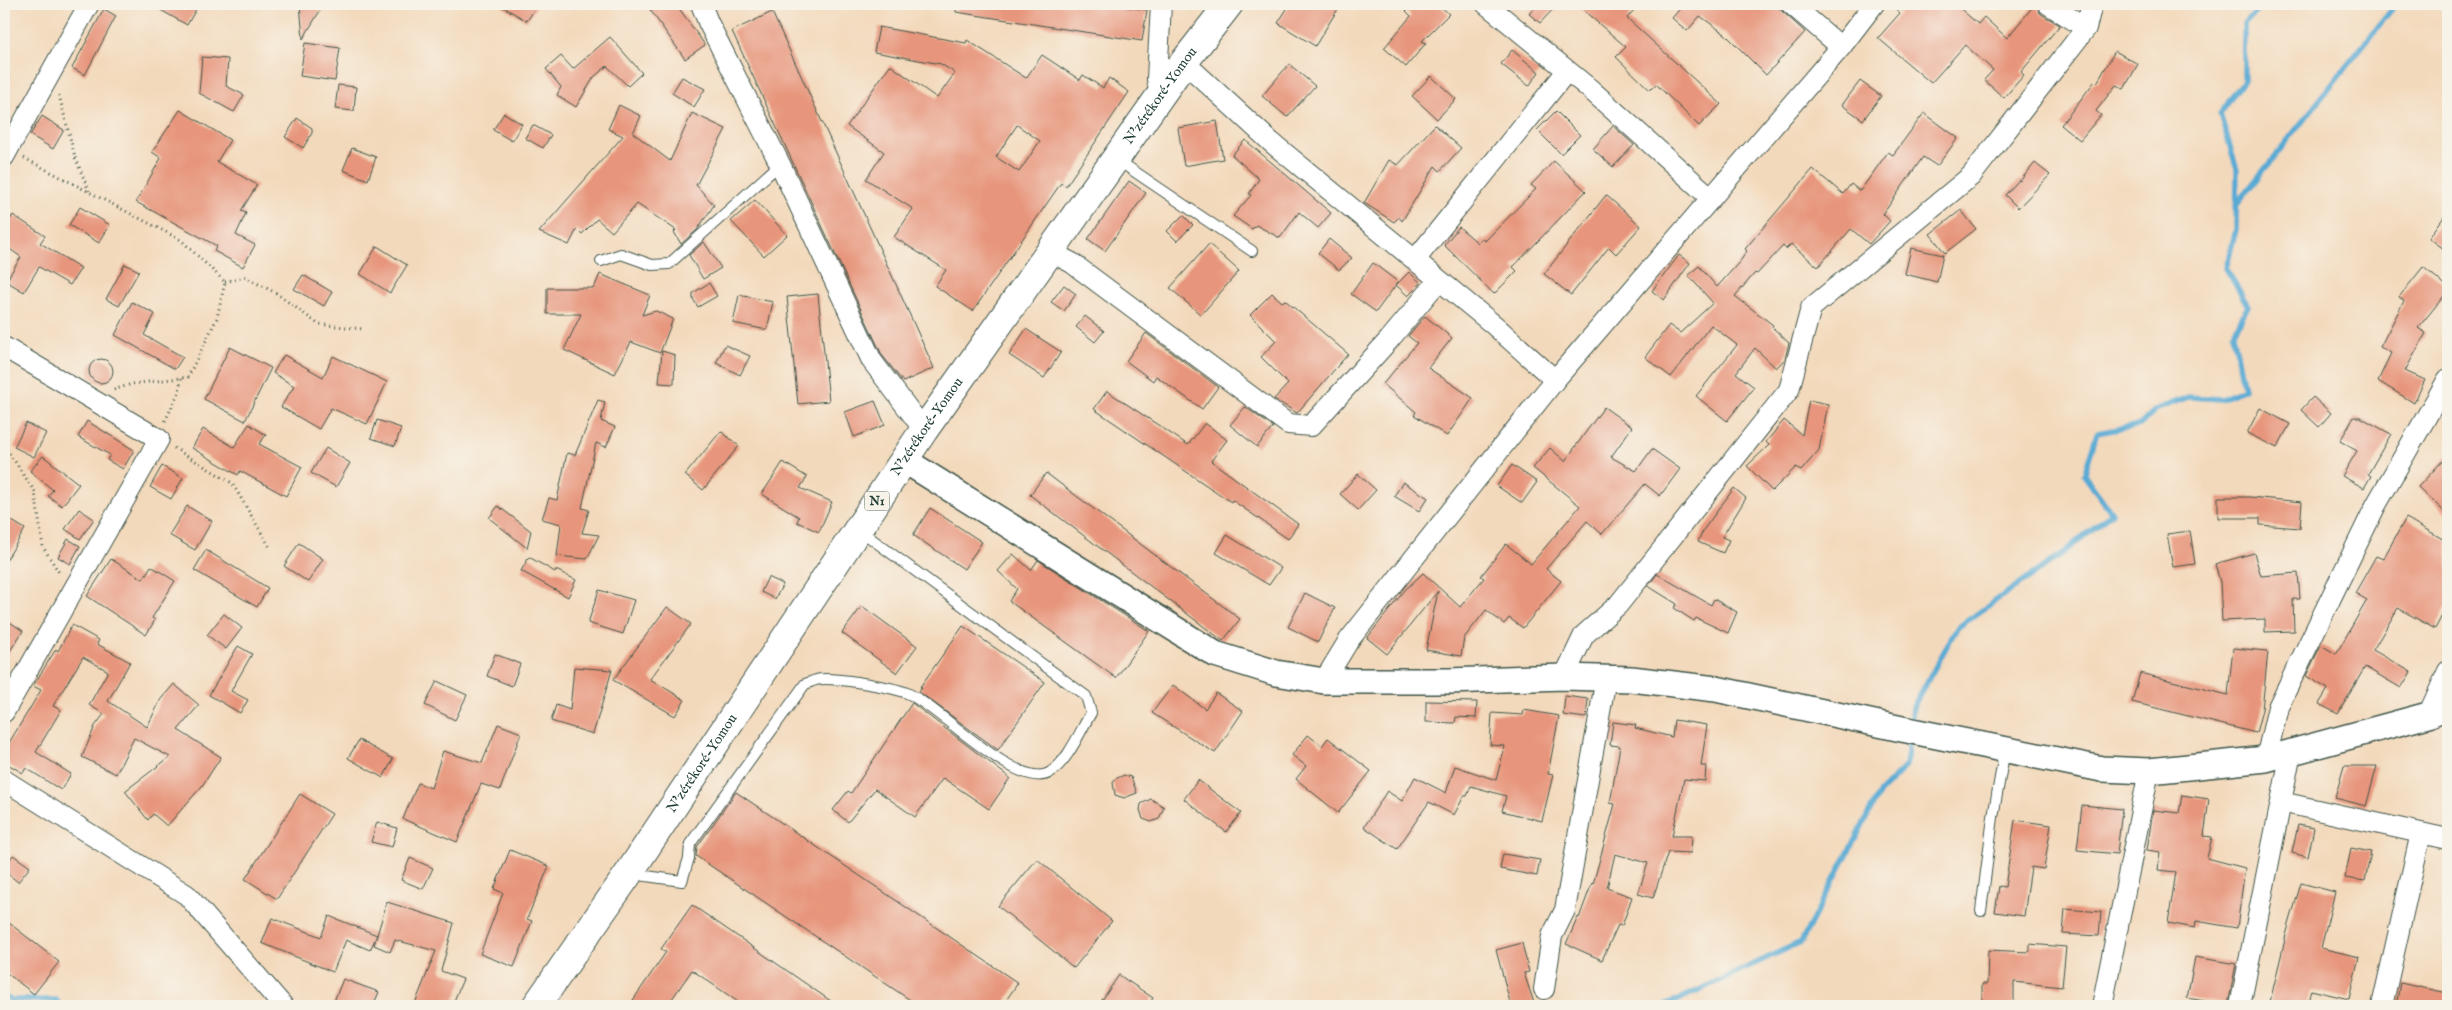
<svg xmlns="http://www.w3.org/2000/svg" width="2452" height="1010" viewBox="0 0 2452 1010" font-family="'IM FELL English',serif">
<style>
.lines{fill:none;stroke-linecap:round;stroke-linejoin:round}
.stream{stroke:#59aad4;stroke-width:5.5}
.building{fill:#e7957b;fill-rule:evenodd}
.service-casing{stroke:#3f5448;stroke-width:12}
.minor-casing{stroke:#3f5448;stroke-width:22}
.tertiary-casing{stroke:#3f5448;stroke-width:28}
.trunk-casing{stroke:#3f5448;stroke-width:30}
.path{stroke:#3f5448;stroke-width:3;stroke-dasharray:1 4;stroke-linecap:butt}
.service{stroke:#fff;stroke-width:10}
.minor{stroke:#fff;stroke-width:20}
.tertiary{stroke:#fff;stroke-width:25}
.trunk{stroke:#fff;stroke-width:28}
.labels{text-anchor:middle;dominant-baseline:central;stroke-width:4;stroke-linejoin:round;paint-order:stroke}
.shield{fill:#f7f3e8;stroke:#60746a;stroke-width:1}
.shield-label{font-size:12px;font-weight:bold;fill:#1f3d34}
.street-label{font-size:14px;fill:#1f3d34;stroke:#f7f3e8}
</style>
<rect width="100%" height="100%" fill="#f7f3e8"/>
<filter id="ink" filterUnits="userSpaceOnUse"><feTurbulence type="fractalNoise" baseFrequency=".02" numOctaves="2"/><feDisplacementMap in="SourceGraphic" scale="10" xChannelSelector="R" yChannelSelector="G"/><feConvolveMatrix kernelMatrix="1 2 1 2 8 2 1 2 1" color-interpolation-filters="sRGB"/></filter>
<filter id="wash" filterUnits="userSpaceOnUse"><feTurbulence type="fractalNoise" baseFrequency=".0096" numOctaves="4" result="noise"/><feDisplacementMap in="SourceGraphic" scale="20" xChannelSelector="R" yChannelSelector="G"/><feGaussianBlur stdDeviation="1.12" result="paint"/><feColorMatrix in="noise" values="0 0 0 0 0 0 0 0 0 0 0 0 0 0 0 0 0 1.4 0 .05"/><feComposite in="paint" operator="in"/></filter>
<g filter="url(#wash)">
<rect width="100%" height="100%" fill="#f3d9bb"/>
<g class="lines">
<!-- stream -->
<path class="stream" d="M2236 205 2396 4
M1911 725 1913 707 1957 628 2063 553 2112 513 2084 475 2097 433 2140 425 2155 410 2188 397 2222 399 2244 389 2233 334 2248 306 2226 268 2236 230 2237 169 2220 114 2244 80V23L2257 12 2260 4
M4 997 12 1000H57L61 1006
M1665 1006 1801 942 1880 792 1906 766 1910 737"/>
</g>
<g id="blocks">
<!-- building -->
<path class="building" d="M150 4H199L187 25Z
M300 4H324L303 39Z
M498 4H538L527 21Z
M646 4H676L705 45 685 59Z
M956 4H1109L1147 10 1142 41 956 12Z
M1290 4H1341L1315 46 1278 23Z
M1413 4H1438L1449 14 1422 41 1426 43 1406 67 1384 48 1411 16 1406 11Z
M1538 4H1558L1540 23 1529 14Z
M1576 4H1639L1627 18 1721 104 1699 126 1656 84 1650 90 1616 57 1626 47Z
M1684 4H1774L1805 32 1766 75 1725 34 1700 16 1687 31 1672 18Z
M1890 4H1955L1978 24 1984 17 2007 38 2035 4 2041 14 2060 25 2021 72 2024 75 2004 98 1984 80 1993 70 1965 45 1931 83 1878 38 1900 13Z
M104 9 116 16 85 75 72 68Z
M772 12 934 368 903 382 882 355 732 31Z
M879 27 966 43 967 40 1026 78 1042 55 1080 80 1083 75 1103 88 1109 78 1129 92 1066 186 1061 183 973 311 935 286 946 270 894 237 913 209 866 179 884 152 847 126 890 65 937 98 955 73 941 64 874 52ZM1017 125 1040 141 1019 172 996 157Z
M610 37 642 73 628 86 607 66 594 77 576 107 557 95 561 87 546 69 561 56 573 69Z
M305 43 340 48 335 81 300 76Z
M1512 50 1539 72 1529 86 1501 64Z
M2115 51 2138 64 2124 89 2116 85 2096 111 2101 115 2080 140 2061 125 2095 81 2097 83Z
M202 57 228 59 226 86 244 95 234 112 199 93Z
M1289 64 1315 86 1287 117 1262 96Z
M1431 76 1456 99 1437 119 1412 96Z
M682 77 705 89 694 107 672 93Z
M1860 81 1881 96 1863 120 1842 105Z
M338 85 356 87 354 111 335 109Z
M619 105 641 116 633 133 670 161 692 113 726 129 696 185 714 205 697 230 681 244 674 232 676 230 637 204 612 232 597 219 582 234 577 229 569 245 539 232 623 136 608 129Z
M180 110 230 140 217 162 257 185 241 211 246 213 236 235 255 245 243 267 214 251 217 246 136 202 161 158 152 152Z
M1556 111 1580 135 1561 154 1537 130Z
M504 113 522 124 512 141 493 130Z
M1924 113 1958 138 1937 166 1923 157 1883 214 1890 221 1869 244 1851 229 1818 267 1791 244 1786 249 1783 246 1757 274 1755 273 1735 296 1773 325 1772 327 1789 343 1785 359 1776 368 1755 348 1736 373 1754 387 1727 421 1696 396 1737 345 1711 325 1671 377 1645 357 1669 325 1680 333 1713 303 1688 275 1699 266 1717 287 1741 260 1747 251 1745 249 1813 169 1843 194 1851 184 1860 191 1888 152 1893 155Z
M42 116 64 130 53 149 30 135Z
M297 118 312 128V133L303 148 285 137Z
M1217 121 1223 159 1184 166 1178 128Z
M533 125 551 135 543 148 525 138Z
M1435 125 1461 148 1440 171 1435 166 1402 221 1399 217 1394 222 1364 203 1389 160 1398 165Z
M1613 126 1634 145 1613 167 1593 149Z
M1245 140 1331 213 1318 228 1299 212 1280 238 1256 225 1252 229 1233 216 1251 195 1249 194 1259 179 1232 155Z
M352 148 376 157 368 180 343 170Z
M1554 161 1586 191 1513 267 1517 271 1494 294 1444 245 1459 227 1478 243 1482 238 1485 241 1536 189 1531 185Z
M2035 163 2050 175 2018 208 2005 195 2019 180 2020 181Z
M1129 181 1146 193 1105 251 1088 239Z
M1606 195 1641 226 1616 254 1609 247 1571 295 1544 274Z
M755 200 787 235 764 256 731 221Z
M80 207 110 225 99 243 69 225Z
M1961 210 1976 229 1945 253 1930 234Z
M2448 211V252L2429 238Z
M13 215 45 236 40 243 81 268 70 285 39 267 24 292 6 281 21 257 4 245V229Z
M1183 215 1193 225 1177 241 1167 231Z
M1329 239 1352 258 1339 270 1318 253Z
M704 242 721 268 703 279 689 255Z
M1209 244 1239 271 1201 315 1170 288Z
M377 246 407 265 390 293 360 274Z
M1911 248 1943 255 1937 282 1905 274Z
M1679 255 1690 263 1664 300 1652 291Z
M1373 263 1398 282 1376 312 1351 294Z
M125 264 139 271 119 306 106 299Z
M2423 267 2448 287V291L2418 328 2426 333 2405 371 2425 380 2414 403 2378 381 2391 353 2380 347 2404 301 2399 297Z
M1409 272 1421 283 1408 296 1396 285Z
M600 274 650 295 642 315 656 311 673 319 660 353 631 342 615 374 564 350 581 314H547V288H594Z
M303 275 332 292 324 306 294 289Z
M709 283 717 296 698 307 693 299V293Z
M1064 285 1076 294 1064 311 1051 302Z
M1272 293 1282 302 1285 300 1348 354 1297 413 1274 399 1288 384 1261 357 1276 341 1250 315Z
M818 294 829 401 798 404 787 297Z
M739 295 773 302 767 330 733 323Z
M132 302 155 314 144 335 183 357 175 369 115 335Z
M1085 316 1104 331 1095 342 1076 327Z
M1425 316 1452 338 1428 368 1473 398 1447 436 1414 415 1416 412 1383 384 1417 343 1408 336Z
M1026 329 1061 352 1044 378 1009 355Z
M1146 333 1218 387 1202 409 1156 376 1153 381 1126 361Z
M725 345 750 356 740 375 716 363Z
M230 347 271 368 245 421 204 399Z
M662 351 675 355 674 384 659 383Z
M284 355 323 377 333 356 387 382 367 424 331 408 319 429 281 407 294 386 273 373Z
M89 371a12 12 0 1 1 24 0a12 12 0 1 1-24 0Z
M1107 391 1188 445 1205 423 1227 440 1211 461 1298 524 1288 539 1232 500 1231 502 1094 409Z
M2313 397 2331 413 2319 427 2301 410Z
M598 400 605 402 601 421 615 427 606 447 596 443 582 508 589 510 582 533 599 535 587 559 557 556 561 524 542 519 549 498 557 500 567 453 575 455Z
M1809 400 1828 404 1819 450 1801 471 1796 467 1772 491 1747 466 1769 445 1766 442 1784 420 1802 435Z
M875 401 885 425 854 437 845 412Z
M1245 407 1273 427 1257 447 1230 425Z
M1604 407 1632 427 1611 457 1636 471 1652 449 1680 469 1660 496 1645 484 1602 534 1587 521 1546 569 1561 581 1523 628 1509 618 1504 624 1486 610 1464 638 1461 656 1426 650 1438 591 1387 654 1367 638 1405 590 1423 573 1460 607 1484 578 1481 576 1506 544 1531 564 1580 506 1533 468 1550 448 1565 461Z
M2260 408 2290 424 2277 448 2247 433Z
M2354 417H2360L2391 434 2368 474 2371 476 2364 488 2342 476 2357 451 2340 441Z
M377 420 401 428 395 446 371 438Z
M87 421 134 450 123 469 107 460 110 455 78 437Z
M26 423 46 433 34 457 14 447Z
M249 424 266 435 259 444 302 467 286 496 240 471 238 475 192 448 203 429 234 447Z
M721 431 739 446 703 490 685 475Z
M326 448 350 463 336 487 311 473Z
M2448 455V515L2418 487Z
M43 456 79 484 62 506 48 496 53 490 30 471Z
M783 462 807 477 800 488 832 502 819 532 797 522 799 517 762 494Z
M1512 465 1537 482 1522 503 1497 486Z
M162 466 183 478 171 499 150 487Z
M1046 473 1240 619 1223 641 1030 495Z
M1358 474 1376 490 1358 510 1340 494Z
M1403 482 1428 498 1419 511 1394 496Z
M1734 488 1746 498 1722 537 1729 540 1723 553 1698 542 1704 529Z
M2218 497H2250L2302 502 2300 528 2260 525V518H2218Z
M187 506 212 521 195 550 169 535Z
M498 506 531 531 527 548 489 518Z
M930 508 982 542 964 569 913 535Z
M79 509 94 519 80 539 65 529Z
M4 516 25 529 4 564Z
M2406 518 2448 542V604L2435 629 2398 608 2373 650 2411 672 2401 688 2365 667 2338 714 2319 704 2328 689 2306 676 2321 645 2336 654 2367 600 2355 593 2376 556 2383 559Z
M2190 531 2195 564 2173 567 2167 534Z
M1227 535 1281 568 1269 585 1216 553Z
M68 539 80 546 70 564 58 557Z
M299 543 323 559 308 582 284 566Z
M206 550 268 588 257 607 194 570Z
M2254 553 2261 576 2298 573 2300 599H2293L2294 631 2265 632V619L2222 621 2220 582 2215 564Z
M1013 554 1031 570 1038 560 1149 631 1116 678 1009 601 1017 589 998 571Z
M529 557 555 572 556 570 576 580 568 597 521 571Z
M111 559 143 579 151 566 175 581 152 618 155 620 146 635 87 596Z
M1657 574 1711 605 1714 599 1737 612 1728 633 1696 618 1694 621 1674 608 1677 604 1648 586Z
M768 577 783 584 775 599 761 592Z
M599 590 634 600 623 634 588 623Z
M1305 593 1335 608 1318 642 1288 627Z
M862 606 917 646 897 673 842 633Z
M667 607 691 624 650 679 685 700 675 716 613 680Z
M224 614 242 628 226 649 207 635Z
M4 618 23 631 4 660Z
M72 625 99 640 97 644 130 662 108 701 147 727 161 699 174 684 199 705 178 730 221 757 202 786 167 826 153 814 148 820 125 791 170 757 134 738 116 774 82 757 95 726 104 714 89 705 108 671 83 657 53 706 61 710 36 752 71 774 61 790 26 768 23 773 4 762V751L41 690 33 686 56 649 58 651Z
M963 626 1045 682 998 750 919 692 922 688 920 687Z
M238 646 252 654 231 691 248 700 240 713 209 695Z
M2233 648 2268 651 2262 710 2256 733 2132 702 2140 673 2228 695Z
M495 654 520 664 512 686 487 676Z
M574 667 612 670 593 734 551 721 556 705 570 710Z
M437 681 467 695 455 720 425 705Z
M1173 685 1205 709 1216 693 1243 711 1215 753 1152 713Z
M1565 696 1588 699 1586 718 1563 715Z
M1426 701 1477 702 1476 718 1456 717 1455 723 1426 722Z
M912 703 1010 778 989 809 943 778 915 817 875 789 848 822 833 810 848 791 851 793Z
M1524 710 1559 716 1548 774 1553 775 1542 821 1502 811 1506 796 1471 786 1467 796H1464L1454 815 1429 802 1397 849 1364 827 1387 791 1402 801 1415 777 1446 793 1455 766 1496 780 1505 746 1490 745 1492 713 1523 715Z
M1674 720 1707 725 1701 766H1706L1705 781 1684 779 1672 836H1692L1691 853 1668 852 1653 898 1638 894 1648 863 1615 854 1607 888 1632 897 1622 926 1618 925 1602 960 1566 944 1578 917 1579 918 1592 883 1593 884 1615 804 1610 803 1620 746 1610 745 1613 722 1636 725 1635 728 1672 737Z
M498 724 521 733 500 790 481 784 457 842 403 819 418 783 431 788 443 751 482 763Z
M1308 735 1322 746 1328 738 1371 771 1338 813 1296 779 1306 766 1292 755Z
M359 740 393 759 383 778 348 758Z
M2344 766H2377L2366 806 2335 798Z
M1124 775 1131 777 1137 793 1124 798 1115 795 1113 783 1115 779Z
M1198 780 1241 813 1226 832 1184 799Z
M736 792 1018 983 1002 1006H919L696 856 697 847Z
M300 794 332 814 277 899 245 879Z
M2182 795 2209 799 2204 836 2212 837 2207 858 2245 868 2237 928 2196 921 2195 928 2168 923 2176 872 2158 870 2160 852 2147 850 2153 810 2179 813Z
M1151 799 1164 807 1159 819 1151 822 1143 819 1140 810 1141 804Z
M2082 805 2122 809 2117 854 2077 850Z
M2015 820 2051 825 2044 869 2031 867 2024 916 1995 912 1999 886 2005 887Z
M377 822 397 828 392 847 371 842Z
M2298 825 2314 828 2308 857 2292 853Z
M2351 848 2371 852 2365 881 2345 878Z
M510 850 549 866 527 919 532 921 514 967 480 954 503 893 494 889Z
M1503 854 1540 860 1537 876 1500 869Z
M13 855 30 867 18 882 4 871V867Z
M410 858 433 868 423 889 401 880Z
M1037 859 1112 921 1074 968 998 906Z
M2301 883 2335 892 2321 948 2359 957 2349 999 2311 990 2307 1006H2269L2286 935Z
M387 902 454 923 441 971 463 979 452 1006H414L436 951 395 940 390 952 374 945Z
M692 905 838 1006H744L692 970 667 1006H629L666 952 661 949Z
M2065 909 2101 912 2099 936 2063 934Z
M329 916 377 935 370 950 346 940 333 972 262 943 272 918 321 937Z
M4 919 59 962 34 994 4 971Z
M1522 943 1529 972 1524 973 1535 1006H1511L1496 950Z
M2029 944 2066 947 2062 987 2014 982V1006H1982V984H1987L1988 950 2029 952Z
M2195 957 2236 964 2228 1005 2187 998Z
M1119 975 1153 998 1148 1006H1098Z
M343 979 379 992 373 1006H332Z
M2400 983 2448 993V1006H2396Z"/>
</g>
</g>
<g filter="url(#ink)">
<use href="#blocks" fill-opacity="0" stroke="#3f5448" stroke-width="1"/>
<g class="lines">
<!-- service casing -->
<g class="service-casing">
<path id="service" d="M1116 159 1252 251
M601 261 621 254 652 265 669 264 780 164
M632 874 682 881 689 858 690 844 805 684C809 683 812 681 816 680 830 676 892 687 907 693 937 705 1018 791 1049 773 1068 762 1080 731 1091 713L1086 696 858 529
M1981 911 1993 817 2005 749"/>
</g>
<!-- minor casing -->
<g class="minor-casing">
<path id="minor" d="M701 4 708 22 780 164 872 361 924 430
M1486 4 1590 89 1711 198
M1791 4 1841 47
M2048 4 2086 28
M1184 62 1271 142 1494 325 1555 380
M1160 96 1157 79 1161 4
M4 157 89 4
M1049 251 1072 263 1288 424 1311 426 1389 340 1439 280
M1415 260 1567 71
M4 347 159 439 4 712
M1564 677 1584 635 1618 605 1789 390 1811 308 1971 176 2086 28 2092 4
M1324 681 1349 640 1555 380 1841 47 1874 4
M2428 715 2448 671
M2266 759 2278 707 2376 505 2448 379
M4 780 187 895 283 1006
M2281 802 2448 839
M1544 989 1552 936 1565 910 1606 678
M2102 1006 2149 771
M2240 1006 2291 752
M2382 1006 2421 833"/>
</g>
<!-- tertiary casing -->
<g class="tertiary-casing">
<path id="tertiary" d="M904 460 1215 654 1276 673 1324 681H1449L1564 677 1631 679 1716 689 1902 729 2102 769 2149 771 2266 759 2428 715 2448 706"/>
</g>
<!-- trunk casing -->
<g class="trunk-casing">
<g id="trunk">
<path id="s1" d="M536 1006 629 873 924 430 1184 62 1229 4"/>
</g>
</g>
<!-- path -->
<path class="path" d="M59 95 75 157 89 191
M24 158 181 240 225 282 217 318 188 377 132 384 113 390
M225 282 245 277 276 293 318 324 363 329
M165 421 179 392 181 378
M4 445 35 492 43 547 60 574
M174 448 232 483 271 549"/>
<!-- service -->
<use href="#service" class="service"/>
<!-- minor -->
<use href="#minor" class="minor"/>
<!-- tertiary -->
<use href="#tertiary" class="tertiary"/>
<!-- trunk -->
<use href="#trunk" class="trunk"/>
</g>
</g>
<g class="labels">
<!-- shield labels -->
<rect class="shield" x="864.5" y="491.5" width="25" height="19" rx="4"/>
<g class="shield-label">
<text x="877" y="501">N1</text>
</g>
<!-- street labels -->
<g class="street-label">
<text stroke="none"><textPath href="#s1" startOffset="1104">N'zérékoré-Yomou</textPath></text>
<text stroke="none"><textPath href="#s1" startOffset="699">N'zérékoré-Yomou</textPath></text>
<text stroke="none"><textPath href="#s1" startOffset="294">N'zérékoré-Yomou</textPath></text>
</g>
</g>
<!-- margin -->
<rect width="2452" height="1010" fill="none" stroke="#f7f3e8" stroke-width="20"/>
</svg>
